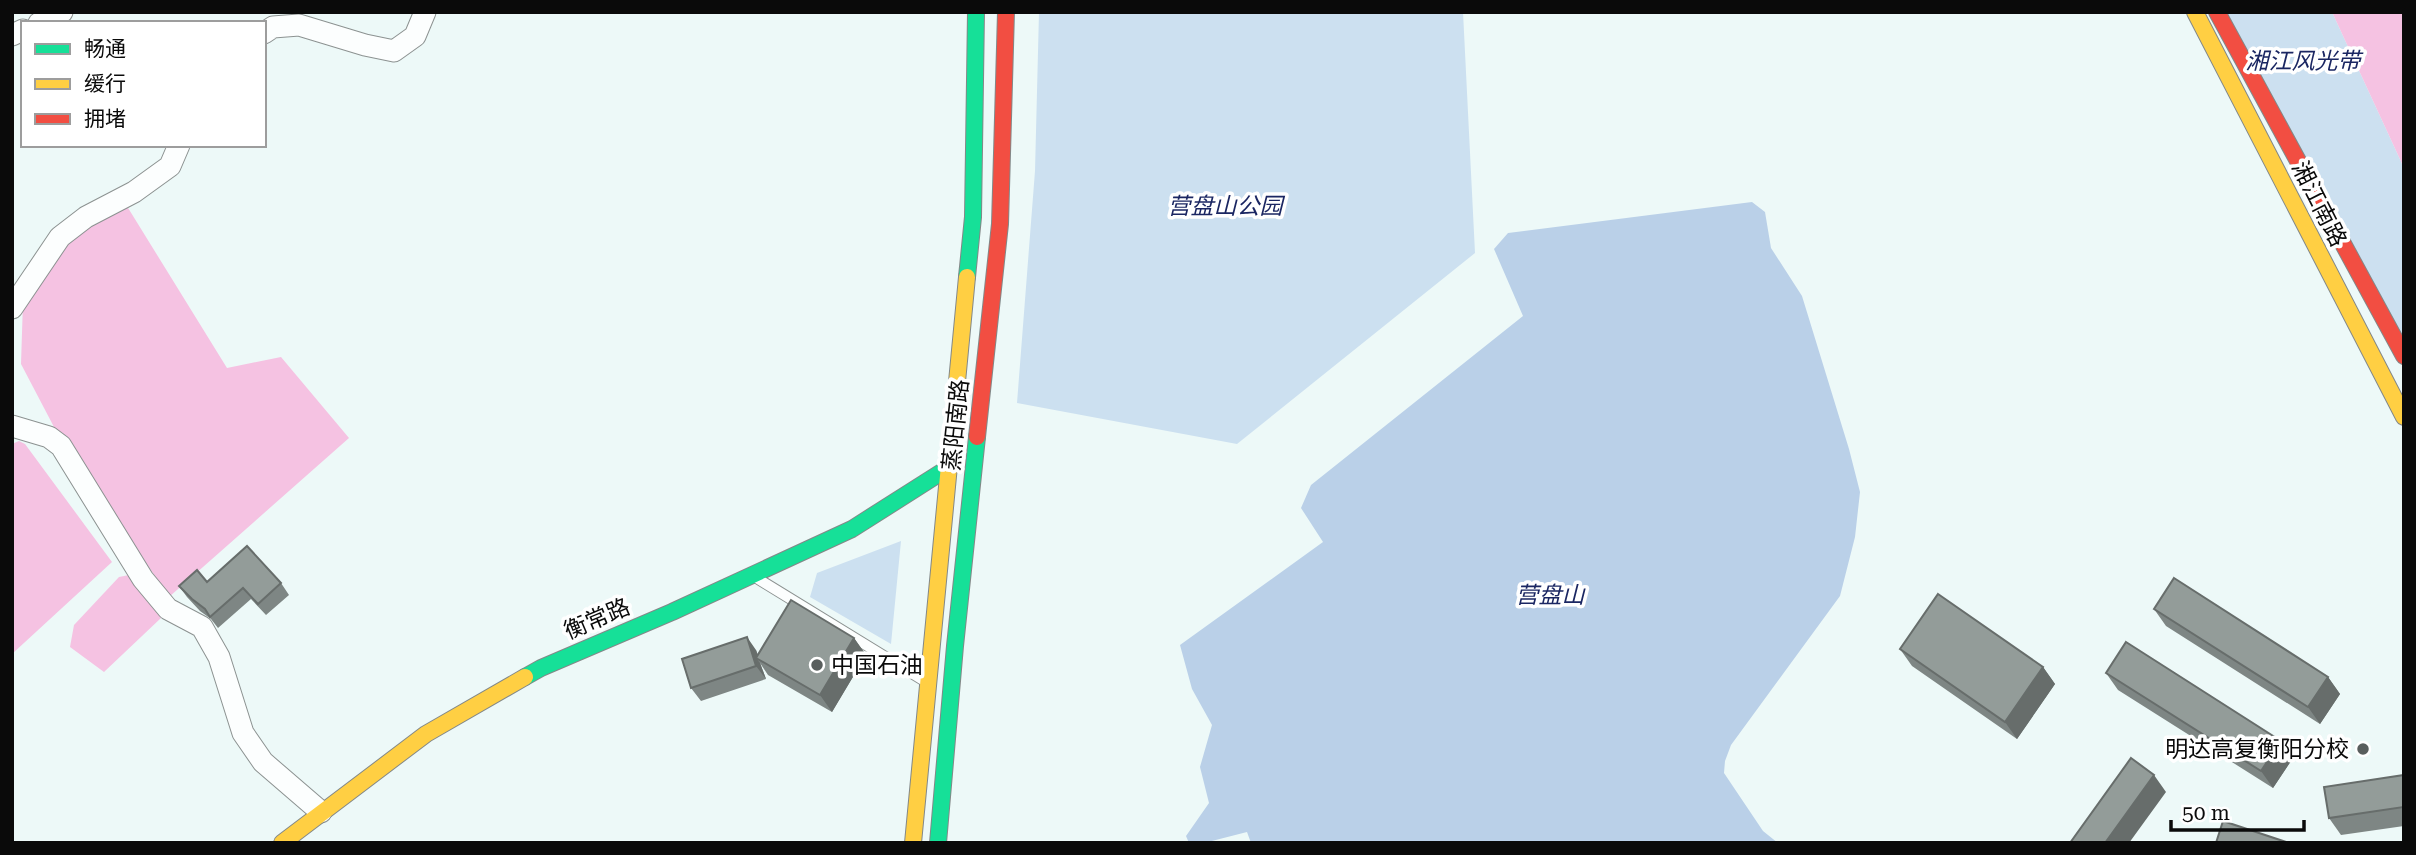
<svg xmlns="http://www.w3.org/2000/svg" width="2416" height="855" viewBox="0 0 2416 855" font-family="'Roboto Serif','Noto Sans SC',serif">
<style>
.green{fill:#cce0f0}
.forest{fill:#bad0e8}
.water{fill:#f5c2e2}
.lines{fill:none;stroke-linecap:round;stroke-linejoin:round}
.lane-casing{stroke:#8c9291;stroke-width:12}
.street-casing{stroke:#8c9291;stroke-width:23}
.fast-casing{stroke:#838888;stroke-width:18}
.slow-casing{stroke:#838888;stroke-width:18}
.jam-casing{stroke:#838888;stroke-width:18}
.lane{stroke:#fcfefe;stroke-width:10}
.street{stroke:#fcfefe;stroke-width:21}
.fast{stroke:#16e098;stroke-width:16}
.slow{stroke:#ffcf43;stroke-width:16}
.jam{stroke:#f24e42;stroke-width:16}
.wall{fill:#7e8684}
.shaded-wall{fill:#676d6b}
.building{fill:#939c99;stroke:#676d6b;stroke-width:2}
.poi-dot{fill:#595e5d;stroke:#fff;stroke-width:2.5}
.labels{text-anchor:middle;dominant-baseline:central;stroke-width:7;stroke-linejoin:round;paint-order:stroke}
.park-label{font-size:23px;font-style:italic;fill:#1a2662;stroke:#fff}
.street-label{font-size:23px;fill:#0a0a0a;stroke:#fff}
.poi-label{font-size:23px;fill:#0a0a0a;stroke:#fff;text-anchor:start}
</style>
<rect width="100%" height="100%" fill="#edf9f8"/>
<!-- green -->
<path class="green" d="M1039 12H1463L1475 253 1237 444 1017 403 1035 171Z
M2225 12H2332L2404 168V344Z
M901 541 891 644 810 597 817 573Z"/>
<!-- forest -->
<path class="forest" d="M1752 202 1765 212 1771 248 1802 296 1849 449 1860 492 1855 537 1840 596 1731 745 1725 761 1724 773 1763 831 1778 843H1251L1247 832 1204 843H1189L1186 836 1209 803 1200 767 1212 725 1192 689 1180 645 1323 542 1301 508 1311 485 1523 316 1494 249 1508 233Z"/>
<!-- water -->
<path class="water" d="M2332 12H2404V168Z
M125 203 227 368 281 357 349 438 169 597 54 427 21 364 23 302 66 236Z
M19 441 25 444 112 562 12 654V444Z
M129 575 161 618 104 672 70 647 74 625 119 577Z"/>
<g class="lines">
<!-- lane casing -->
<g class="lane-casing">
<path id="lane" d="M755 577 923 680"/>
</g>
<!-- street casing -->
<g class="street-casing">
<path id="street" d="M39 23 62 12
M264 33 273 27 299 25 365 45 394 51 415 36 425 12
M12 35 23 30
M12 308 60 237 86 217 134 192 170 166 179 145
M12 426 49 437 61 446 143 579 168 609 202 627 219 657 243 733 263 762 321 812"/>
</g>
<!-- fast casing -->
<g class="fast-casing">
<path id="fast" d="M967 277 973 217 976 12
M525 677 541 668 672 612 852 529 948 468
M938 843 955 646 977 437"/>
</g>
<!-- slow casing -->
<g class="slow-casing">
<path id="slow" d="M2195 12 2404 417
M282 843 426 734 525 677
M913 843 967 277"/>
</g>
<!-- jam casing -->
<g class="jam-casing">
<path id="jam" d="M2217 12 2404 356
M977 437 1000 224 1006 12"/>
</g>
<!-- lane -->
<use href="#lane" class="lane"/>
<!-- street -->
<use href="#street" class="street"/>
<!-- fast -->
<use href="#fast" class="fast"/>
<!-- slow -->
<use href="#slow" class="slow"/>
<!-- jam -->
<use href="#jam" class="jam"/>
</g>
<!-- wall -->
<path class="wall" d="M207 582 281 583 289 595 266 615 251 599 218 628 211 619 200 611 187 597 179 586Z
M2154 609 2328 677 2340 694 2320 724 2166 626Z
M854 638 866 655 832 712 768 675 760 663 766 679 701 701 691 688 756 650 758 655Z
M1900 649 2043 667 2055 684 2017 739 1912 666Z
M2106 673 2281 741 2293 758 2273 788 2118 690Z
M2404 775V826L2341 835 2329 818Z"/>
<!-- shaded-wall -->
<path class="shaded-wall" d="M747 637 756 650 759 659 756 658 760 663 766 679 756 666Z
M854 638 866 655 832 712 820 695Z
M2043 667 2055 684 2017 739 2005 722Z
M2328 677 2340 694 2320 724 2308 707Z
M2281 741 2293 758 2273 788 2261 771Z
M2154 775 2166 792 2129 843H2105Z"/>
<!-- building -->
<path class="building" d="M247 546 281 583 258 604 243 588 210 617 205 609 192 599 179 586 197 570 207 582Z
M2174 578 2328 677 2308 707 2154 609Z
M1938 594 2043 667 2005 722 1900 649Z
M791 600 854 638 820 695 756 658Z
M747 637 756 666 691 688 682 659Z
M2126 642 2281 741 2261 771 2106 673Z
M2131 758 2154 775 2105 843H2070Z
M2404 775V807L2329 818 2324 787Z
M2223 821 2289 843H2216Z"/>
<!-- markers -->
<g class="poi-dot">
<circle cx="817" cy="665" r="7"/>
<circle cx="2363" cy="749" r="7"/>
</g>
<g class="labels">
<!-- park labels -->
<g class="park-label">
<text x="2303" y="61">湘江风光带</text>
<text x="1225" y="206">营盘山公园</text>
<text x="1550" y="595">营盘山</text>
</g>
<!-- street labels -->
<g class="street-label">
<text transform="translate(2319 204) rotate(63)">湘江南路</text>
<text transform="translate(956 425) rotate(-84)">蒸阳南路</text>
<text transform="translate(597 619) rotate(-23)">衡常路</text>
</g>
<!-- poi labels -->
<g class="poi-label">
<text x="831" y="665">中国石油</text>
<text x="2349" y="749" text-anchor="end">明达高复衡阳分校</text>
</g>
</g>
<!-- border -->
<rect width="2416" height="855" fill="none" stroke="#0a0a0a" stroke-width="28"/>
<!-- legend -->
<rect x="21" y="21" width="245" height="126" fill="#ffffff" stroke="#9d9d9d" stroke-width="2"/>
<rect x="35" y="44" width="35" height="10" fill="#16e098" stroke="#9d9d9d" stroke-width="2"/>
<text x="84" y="56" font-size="21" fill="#0a0a0a">畅通</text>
<rect x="35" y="79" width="35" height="10" fill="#ffcf43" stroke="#9d9d9d" stroke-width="2"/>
<text x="84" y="91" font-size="21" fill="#0a0a0a">缓行</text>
<rect x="35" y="114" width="35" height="10" fill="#f24e42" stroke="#9d9d9d" stroke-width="2"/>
<text x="84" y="126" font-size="21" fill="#0a0a0a">拥堵</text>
<!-- scale -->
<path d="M2171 820v10h133v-10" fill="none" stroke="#0a0a0a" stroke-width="3.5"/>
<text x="2182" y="820" font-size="21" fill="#0a0a0a" stroke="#ffffff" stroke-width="5" paint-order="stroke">50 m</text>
</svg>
